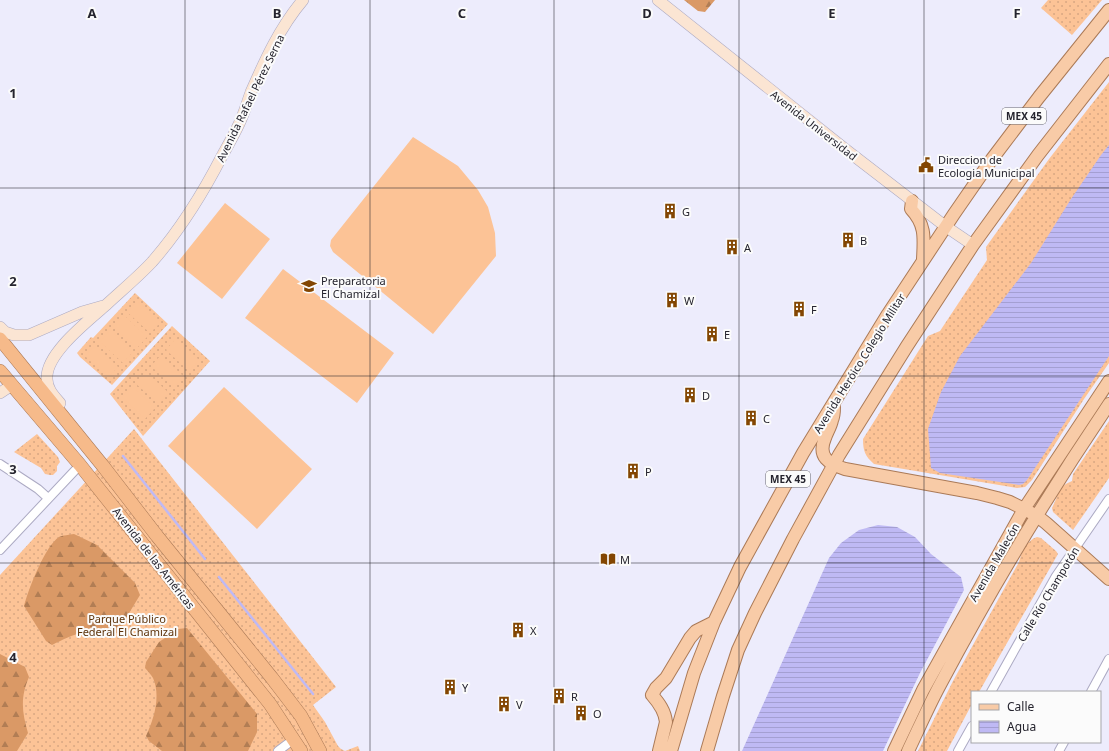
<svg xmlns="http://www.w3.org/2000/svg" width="1109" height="751" viewBox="0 0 1109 751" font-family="'Noto Sans',sans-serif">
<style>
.grass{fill:url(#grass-dots)}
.forest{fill:url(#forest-firs)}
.pitch{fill:#fcc396}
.water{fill:url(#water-rules)}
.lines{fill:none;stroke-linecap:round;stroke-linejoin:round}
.stream{stroke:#bfb9f4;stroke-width:2.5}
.minor-casing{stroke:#acaac3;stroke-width:10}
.secondary-casing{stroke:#acaac3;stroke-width:12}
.primary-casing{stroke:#ab7a57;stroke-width:14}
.trunk-casing{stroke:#ab7a57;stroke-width:14}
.minor{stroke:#fff;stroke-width:8}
.secondary{stroke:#fbe5d3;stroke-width:11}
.primary{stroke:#f8cba7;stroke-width:12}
.trunk{stroke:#f6ba8a;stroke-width:13}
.grid{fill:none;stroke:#25242e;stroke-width:1;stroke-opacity:0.55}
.labels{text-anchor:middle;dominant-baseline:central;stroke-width:4;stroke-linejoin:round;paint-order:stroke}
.shield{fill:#fbfbfb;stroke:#65646c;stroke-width:1}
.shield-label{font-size:10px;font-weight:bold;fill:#25242e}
.street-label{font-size:11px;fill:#25242e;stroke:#fbfbfb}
.poi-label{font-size:11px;fill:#25242e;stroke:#fbfbfb;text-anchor:start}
.park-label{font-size:11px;fill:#5d330a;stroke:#fbfbfb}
.grid-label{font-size:13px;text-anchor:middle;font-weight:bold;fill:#25242e;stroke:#fbfbfb;stroke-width:4;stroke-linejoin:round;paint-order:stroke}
</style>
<defs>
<pattern id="grass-dots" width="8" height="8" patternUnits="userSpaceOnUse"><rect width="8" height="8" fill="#fcc396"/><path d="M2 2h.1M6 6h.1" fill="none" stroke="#d8a782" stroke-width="1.8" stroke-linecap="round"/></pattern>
<pattern id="forest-firs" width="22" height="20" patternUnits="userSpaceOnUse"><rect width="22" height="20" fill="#da9966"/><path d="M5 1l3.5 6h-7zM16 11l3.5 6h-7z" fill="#b17d54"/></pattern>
<pattern id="water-rules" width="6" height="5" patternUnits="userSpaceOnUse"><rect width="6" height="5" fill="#bfb9f4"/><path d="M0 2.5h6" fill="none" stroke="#a49fd2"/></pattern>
</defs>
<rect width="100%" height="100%" fill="#edecfc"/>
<!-- grass -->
<path class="grass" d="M1048 0H1102L1072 35 1041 8Z
M1109 82V363L1084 399 1032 480 1025 487 1017 488 874 464C865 456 863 451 863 439L928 336 940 331 987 260 986 247 1049 159Z
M135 293 168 324 112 385 80 357 77 353 91 337 93 338Z
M172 326 210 361 143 436 110 394Z
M1109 421V478L1073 530 1053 512 1052 508C1059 495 1057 487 1072 481L1073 474Z
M134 429 336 687 313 705 325 722 338 746 341 749 345 751 358 746 360 751H0V575Z
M37 434 58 457 60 462 57 466V471L53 475H50L45 474 41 468 14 452Z
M1037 537 1041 538 1056 551 1058 554 979 692H972V704L947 751H918L953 681 1019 562C1021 553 1027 540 1037 537Z"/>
<!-- forest -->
<path class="forest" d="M684 0H715L705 12 698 11Z
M74 534 97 545 135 583 140 595 117 633C105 637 97 631 85 632 73 634 62 640 52 645L46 641 24 606C28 590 45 546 59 537 63 535 69 535 74 534Z
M187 628 257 714V732L248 751H162L149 741 146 736C154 719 161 696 153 678 151 675 148 671 145 668L146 662 159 642 178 629Z
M0 654 25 667 29 677C20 698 22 712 28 733L17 751H0Z"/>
<!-- pitch -->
<path class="pitch" d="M413 137 458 166 478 190 488 207 495 233 496 256 433 334 333 252 330 246 331 240Z
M225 203 270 239 222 299 177 263Z
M283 269 394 353 357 403 245 318Z
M137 301 161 322 150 333 127 312Z
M124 315 147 337 137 348 113 327Z
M110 330 133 352 123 363 100 342Z
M176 338 199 360 189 371 166 350Z
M95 345 118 367 108 378 85 356Z
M161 355 184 377 174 388 151 366Z
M146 372 169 393 159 404 135 383Z
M132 386 155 408 145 419 122 397Z
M224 387 312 469 257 529 168 446Z"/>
<!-- water -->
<path class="water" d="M1109 145V356L1027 480 1023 484 1019 485 940 473 931 468 928 429 941 392 960 356 1031 263 1071 199 1101 155Z
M878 525 897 527 915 537 931 554 961 577 964 590 920 673 883 751H742L829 558 841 543 859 530Z"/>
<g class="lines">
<!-- stream -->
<path class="stream" d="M123 456 205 559
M219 577 313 694"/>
<!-- minor casing -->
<g class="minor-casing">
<path id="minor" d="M0 464 38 489 48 498
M0 550 80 465
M991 692 1056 576 1109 499
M1091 692 1109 659
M278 751 294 739
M958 751 972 726
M1059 751 1064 742"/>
</g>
<!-- secondary casing -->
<g class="secondary-casing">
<path id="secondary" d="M658 0 845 149 945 226 973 245
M0 327 5 332 14 335H29L82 312 103 306
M0 393 12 385
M60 403C54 396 47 389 47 379 45 354 88 321 106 305 121 291 138 277 152 262 180 230 203 193 222 156 228 145 234 135 239 124 244 114 247 103 251 92 265 60 280 27 303 0"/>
</g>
<!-- primary casing -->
<g class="primary-casing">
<path id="primary" d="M912 201 911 209C926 225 924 238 923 259
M834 407C834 411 834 416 832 420 831 426 827 432 825 438 817 457 829 464 845 469L977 493 997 498 1010 502 1024 509 1037 516 1046 523 1109 579
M659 751 666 722C665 711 659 703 652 695L656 688 666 678 690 638 696 631 714 622
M671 751 694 673 714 622 740 567 803 453 888 314 954 214 992 159 1039 97 1109 10
M707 751 723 696 738 650 755 613 793 539 839 455 907 346 973 245 1038 155 1109 64
M894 751 923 690 1024 509 1109 381
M908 751C919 728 929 705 941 683 992 587 1048 494 1109 404"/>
</g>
<!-- trunk casing -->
<g class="trunk-casing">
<path id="trunk" d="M0 339 103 466 157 536 272 678 301 716 320 751
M0 371 80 465 270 704 301 751"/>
</g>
<!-- minor -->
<use href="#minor" class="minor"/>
<!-- secondary -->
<use href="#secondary" class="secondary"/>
<!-- primary -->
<use href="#primary" class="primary"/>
<!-- trunk -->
<use href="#trunk" class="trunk"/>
</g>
<!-- grid -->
<path class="grid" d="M185 0V751M370 0V751M554 0V751M739 0V751M924 0V751M0 188H1109M0 376H1109M0 563H1109"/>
<!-- icons -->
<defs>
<g id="civic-bare" transform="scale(1.2)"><path d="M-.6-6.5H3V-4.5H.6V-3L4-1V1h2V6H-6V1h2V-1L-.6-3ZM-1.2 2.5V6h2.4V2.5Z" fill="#834602" stroke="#fbfbfb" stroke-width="2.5" paint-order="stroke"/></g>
<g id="building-bare" transform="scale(1.2)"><path d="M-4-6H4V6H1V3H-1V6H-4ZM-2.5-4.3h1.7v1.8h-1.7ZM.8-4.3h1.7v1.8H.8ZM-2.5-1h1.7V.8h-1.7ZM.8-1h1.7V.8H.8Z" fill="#834602" stroke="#fbfbfb" stroke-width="2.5" paint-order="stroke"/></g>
<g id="school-bare" transform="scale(1.2)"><path d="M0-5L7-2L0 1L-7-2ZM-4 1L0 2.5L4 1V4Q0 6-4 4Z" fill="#834602" stroke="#fbfbfb" stroke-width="2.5" paint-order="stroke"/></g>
<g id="library-bare" transform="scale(1.2)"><path d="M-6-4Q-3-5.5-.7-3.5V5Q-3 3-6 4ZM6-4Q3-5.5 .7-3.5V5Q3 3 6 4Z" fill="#834602" stroke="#fbfbfb" stroke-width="2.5" paint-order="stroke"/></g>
</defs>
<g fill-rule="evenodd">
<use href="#civic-bare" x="926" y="165"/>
<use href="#building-bare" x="670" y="211"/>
<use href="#building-bare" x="848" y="240"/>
<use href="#building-bare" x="732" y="247"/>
<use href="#school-bare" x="309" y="286"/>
<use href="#building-bare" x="672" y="300"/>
<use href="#building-bare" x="799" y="309"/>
<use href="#building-bare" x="712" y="334"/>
<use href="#building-bare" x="690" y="395"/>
<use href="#building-bare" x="751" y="418"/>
<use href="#building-bare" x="633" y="471"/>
<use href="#library-bare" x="608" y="559"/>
<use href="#building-bare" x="518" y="630"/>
<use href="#building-bare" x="450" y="687"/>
<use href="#building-bare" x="559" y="696"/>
<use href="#building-bare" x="504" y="704"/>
<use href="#building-bare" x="581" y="713"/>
</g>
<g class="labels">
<!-- shield labels -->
<g class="shield">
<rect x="1002" y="108" width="44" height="16" rx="3"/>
<rect x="766" y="471" width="44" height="16" rx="3"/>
</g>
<g class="shield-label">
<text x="1024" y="116">MEX 45</text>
<text x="788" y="479">MEX 45</text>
</g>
<!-- street labels -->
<g class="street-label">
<text transform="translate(250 98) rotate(-64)">Avenida Rafael Pérez Serna</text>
<text transform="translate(814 125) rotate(38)">Avenida Universidad</text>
<text transform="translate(859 363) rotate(-58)">Avenida Heróico Colegio Militar</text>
<text transform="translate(154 558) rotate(52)">Avenida de las Américas</text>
<text transform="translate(994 562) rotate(-60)">Avenida Malecón</text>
<text transform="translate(1048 594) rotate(-59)">Calle Río Champotón</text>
</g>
<!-- poi labels -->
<g class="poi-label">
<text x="938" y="159">Direccion de<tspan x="938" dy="13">Ecologia Municipal</tspan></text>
<text x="682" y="211">G</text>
<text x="860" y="240">B</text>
<text x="744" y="247">A</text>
<text x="321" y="280">Preparatoria<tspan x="321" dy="13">El Chamizal</tspan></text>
<text x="684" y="300">W</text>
<text x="811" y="309">F</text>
<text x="724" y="334">E</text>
<text x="702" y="395">D</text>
<text x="763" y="418">C</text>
<text x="645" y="471">P</text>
<text x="620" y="559">M</text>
<text x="530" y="630">X</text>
<text x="462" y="687">Y</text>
<text x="571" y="696">R</text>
<text x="516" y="704">V</text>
<text x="593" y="713">O</text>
</g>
<!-- park labels -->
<g class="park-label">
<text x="127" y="618">Parque Público<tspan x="127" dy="13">Federal El Chamizal</tspan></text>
</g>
</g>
<g class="grid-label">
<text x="92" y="18">A</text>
<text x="277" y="18">B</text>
<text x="462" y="18">C</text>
<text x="647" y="18">D</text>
<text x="832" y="18">E</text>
<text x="1017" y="18">F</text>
<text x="13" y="98">1</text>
<text x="13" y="286">2</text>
<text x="13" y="474">3</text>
<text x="13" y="662">4</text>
</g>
<!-- legend -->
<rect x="971" y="691" width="130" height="52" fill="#fbfbfb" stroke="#a5a5a9"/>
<rect x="979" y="704" width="20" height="6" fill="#f8cba7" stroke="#a5a5a9"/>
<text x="1007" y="711" font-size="12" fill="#25242e">Calle</text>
<rect x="979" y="721" width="20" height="12" fill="url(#water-rules)" stroke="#a5a5a9"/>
<text x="1007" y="731" font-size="12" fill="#25242e">Agua</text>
</svg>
